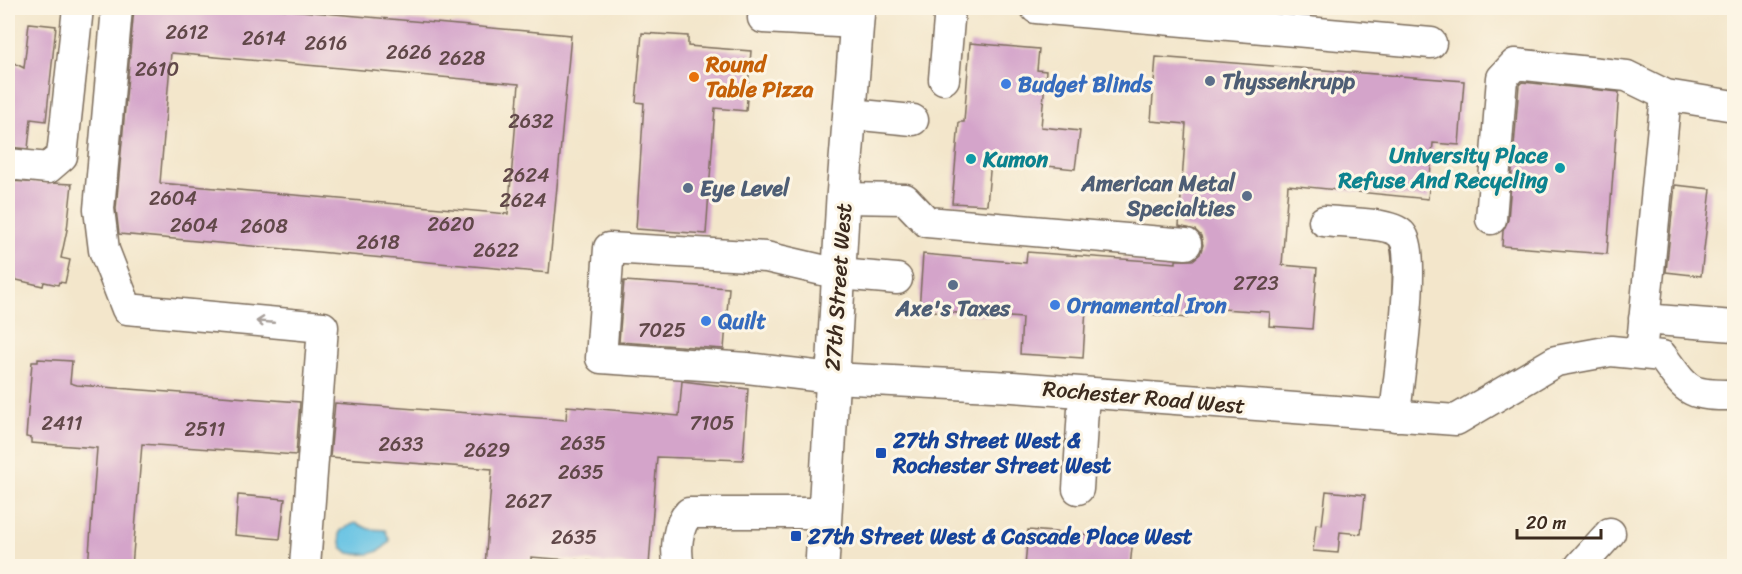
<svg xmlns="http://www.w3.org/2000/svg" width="1742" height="574" viewBox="0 0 1742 574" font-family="Sriracha,sans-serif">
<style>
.water{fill:#66c3e4;stroke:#507681;stroke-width:1.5}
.building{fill:#d4a4ca;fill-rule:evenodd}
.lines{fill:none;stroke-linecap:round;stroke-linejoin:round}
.minor-casing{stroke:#7b6c5b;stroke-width:33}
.major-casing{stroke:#7b6c5b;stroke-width:36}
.minor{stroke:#fff;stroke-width:30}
.major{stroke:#fff;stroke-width:33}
.oneway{stroke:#a79f9a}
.food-dot{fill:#e8710a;stroke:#fcf5e5;stroke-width:2}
.service-dot{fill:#5c6f8a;stroke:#fcf5e5;stroke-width:2}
.shop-dot{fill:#3f7fe0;stroke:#fcf5e5;stroke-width:2}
.culture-dot{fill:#0f9aa8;stroke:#fcf5e5;stroke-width:2}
.transit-dot{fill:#1a4fb4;stroke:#fcf5e5;stroke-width:2}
.labels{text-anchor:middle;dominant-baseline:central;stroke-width:6;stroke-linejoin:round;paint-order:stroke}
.number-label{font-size:20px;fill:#614849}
.food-label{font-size:22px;font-weight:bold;fill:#c56008;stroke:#fcf5e5;text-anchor:start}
.service-label{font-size:22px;font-weight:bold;fill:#4e5e75;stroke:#fcf5e5;text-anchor:start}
.shop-label{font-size:22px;font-weight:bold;fill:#366cbe;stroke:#fcf5e5;text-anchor:start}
.culture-label{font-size:22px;font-weight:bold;fill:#0d838f;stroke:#fcf5e5;text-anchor:end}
.street-label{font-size:22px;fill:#3b2a1e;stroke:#fcf5e5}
.transit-label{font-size:22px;font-weight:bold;fill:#164399;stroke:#fcf5e5;text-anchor:start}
</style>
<rect width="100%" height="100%" fill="#fcf5e5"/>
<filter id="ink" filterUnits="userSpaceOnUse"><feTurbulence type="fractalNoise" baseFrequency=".0167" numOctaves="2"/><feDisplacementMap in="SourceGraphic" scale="12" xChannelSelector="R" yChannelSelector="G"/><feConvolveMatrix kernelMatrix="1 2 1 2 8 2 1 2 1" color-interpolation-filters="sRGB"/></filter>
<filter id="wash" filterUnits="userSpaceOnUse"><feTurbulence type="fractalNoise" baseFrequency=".008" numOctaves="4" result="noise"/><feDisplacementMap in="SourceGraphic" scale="24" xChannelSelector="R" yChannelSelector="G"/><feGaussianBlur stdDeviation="1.35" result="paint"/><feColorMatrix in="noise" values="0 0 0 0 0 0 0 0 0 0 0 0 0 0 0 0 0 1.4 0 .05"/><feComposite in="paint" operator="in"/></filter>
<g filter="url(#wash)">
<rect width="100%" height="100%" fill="#f3e6cb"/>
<!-- water -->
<path class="water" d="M355 523 369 529 385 530 390 541C379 555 366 556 349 553L342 547 339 534 342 529Z"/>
<g id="blocks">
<!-- building -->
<path class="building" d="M134 8H267L571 35 549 273 119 234 116 209ZM171 53 519 84 508 214 160 183Z
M29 23 56 26 46 121 31 119 28 149 8 147V60L24 68Z
M642 33 688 36V46L751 51 746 111 715 108 706 234 636 229 644 103 636 102Z
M970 43 1039 49 1037 70 1046 71 1041 127 1080 131 1075 169 991 160 987 205 952 203 959 122H964Z
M1156 57 1464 81 1459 145 1433 143 1428 199 1288 185 1282 265 1317 268 1312 329 1269 326 1270 312 1188 307 1187 318 1086 308 1083 358 1020 354 1022 318 919 310 923 254 1026 263 1027 252 1176 263V260H1193L1200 254 1203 245 1201 236 1195 230 1179 226 1186 124 1151 121Z
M1522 82 1619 92 1607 254 1502 246 1503 231 1508 220 1519 85Z
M8 181 72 184 67 230 61 258 70 260 65 283 59 282 58 285 44 282 43 286 8 278Z
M1675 185 1711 189 1701 276 1666 272Z
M624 281 729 288 724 349 619 342Z
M38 359 72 361 70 383 77 385 300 402 296 455 142 444 132 567H88L97 448 31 443V438L26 437 32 362H38Z
M682 381 748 389 743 460 657 457 649 566 531 557V567H485L492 469 330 457 335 403 566 420 567 406 679 416Z
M1326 491 1365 495 1361 534 1340 532 1338 553 1313 551 1316 524 1322 525Z
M238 495 285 499 280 539 235 535Z
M1028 530 1133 538 1130 567H1025Z"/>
</g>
</g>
<g filter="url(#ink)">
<use href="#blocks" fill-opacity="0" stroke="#7b6c5b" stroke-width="1.5"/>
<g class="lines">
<!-- minor casing -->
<g class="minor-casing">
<path id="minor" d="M117 8 99 209 104 250 127 309 323 327 305 566
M1036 8 1431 43
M763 18 856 23
M944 79 950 8
M851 114 913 120
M8 164 48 168 62 156 78 8
M843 198 905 199 927 222 1186 244
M1491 219 1502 78 1515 64 1627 76 1666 95 1734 106
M1324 221C1341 223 1389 222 1401 234 1419 251 1397 386 1395 416
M897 279 839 274 766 257 609 248 601 358 747 368 832 378 1013 387 1456 420 1556 361 1611 351 1662 356C1689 393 1688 395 1734 395
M1644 319 1734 326
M1641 354 1666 95
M1078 489 1084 393
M679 566C675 550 677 525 689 513H825
M1580 566 1610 533"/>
</g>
<!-- major casing -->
<g class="major-casing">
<path id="major" d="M822 566 843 198 858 8"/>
</g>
<!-- minor -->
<use href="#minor" class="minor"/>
<!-- major -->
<use href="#major" class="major"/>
</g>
<!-- one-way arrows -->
<defs><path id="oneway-shaft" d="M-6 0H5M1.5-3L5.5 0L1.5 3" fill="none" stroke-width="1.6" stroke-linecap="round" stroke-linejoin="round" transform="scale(1.5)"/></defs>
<use class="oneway" href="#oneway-shaft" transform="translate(265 322) rotate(-175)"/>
</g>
<!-- markers -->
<circle class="food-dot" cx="694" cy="77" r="6"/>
<g class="service-dot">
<circle cx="1210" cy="81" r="6"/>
<circle cx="688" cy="188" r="6"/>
<circle cx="1247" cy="196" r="6"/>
<circle cx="953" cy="285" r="6"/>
</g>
<g class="shop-dot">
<circle cx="1006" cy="84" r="6"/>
<circle cx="1055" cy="305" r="6"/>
<circle cx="706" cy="321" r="6"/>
</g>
<g class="culture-dot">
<circle cx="971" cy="159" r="6"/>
<circle cx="1560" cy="168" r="6"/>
</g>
<g class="transit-dot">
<rect x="875" y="447" width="12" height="12" rx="3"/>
<rect x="790" y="530" width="12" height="12" rx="3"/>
</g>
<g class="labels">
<!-- number labels -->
<g class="number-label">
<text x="187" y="32">2612</text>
<text x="264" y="38">2614</text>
<text x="326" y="43">2616</text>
<text x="409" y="52">2626</text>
<text x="462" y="58">2628</text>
<text x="157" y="69">2610</text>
<text x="531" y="121">2632</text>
<text x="526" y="175">2624</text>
<text x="173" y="198">2604</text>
<text x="523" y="200">2624</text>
<text x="451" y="224">2620</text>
<text x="194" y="225">2604</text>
<text x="264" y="226">2608</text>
<text x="378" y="242">2618</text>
<text x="496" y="250">2622</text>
<text x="1256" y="283">2723</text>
<text x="662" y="330">7025</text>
<text x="62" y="423">2411</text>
<text x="712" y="423">7105</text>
<text x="205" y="429">2511</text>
<text x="583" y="443">2635</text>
<text x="401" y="444">2633</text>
<text x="487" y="450">2629</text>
<text x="581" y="472">2635</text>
<text x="528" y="501">2627</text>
<text x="574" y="537">2635</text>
</g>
<!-- food labels -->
<g class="food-label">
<text x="706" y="64">Round<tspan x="706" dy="25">Table Pizza</tspan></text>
</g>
<!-- service labels -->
<g class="service-label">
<text x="1222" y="81">Thyssenkrupp</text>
<text x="1235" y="183" text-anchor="end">American Metal<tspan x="1235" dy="25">Specialties</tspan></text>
<text x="700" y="188">Eye Level</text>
<text x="953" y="308" text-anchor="middle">Axe's Taxes</text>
</g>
<!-- shop labels -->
<g class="shop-label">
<text x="1018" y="84">Budget Blinds</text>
<text x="1067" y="305">Ornamental Iron</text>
<text x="718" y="321">Quilt</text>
</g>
<!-- culture labels -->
<g class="culture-label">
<text x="1548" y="155">University Place<tspan x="1548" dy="25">Refuse And Recycling</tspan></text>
<text x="983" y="159" text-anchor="start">Kumon</text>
</g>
<!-- street labels -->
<g class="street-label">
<text transform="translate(838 287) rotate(-86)">27th Street West</text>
<text transform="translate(1144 397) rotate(5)">Rochester Road West</text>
</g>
<!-- transit labels -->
<g class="transit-label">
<text x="893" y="440">27th Street West &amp;<tspan x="893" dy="25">Rochester Street West</tspan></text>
<text x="808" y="536">27th Street West &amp; Cascade Place West</text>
</g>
</g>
<!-- margin -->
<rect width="1742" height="574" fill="none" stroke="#fcf5e5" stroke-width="30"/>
<!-- scale -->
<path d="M1517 529v9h84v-9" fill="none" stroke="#3b2a1e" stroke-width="3"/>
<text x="1526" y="529" font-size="18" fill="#3b2a1e" stroke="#fcf5e5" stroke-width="4.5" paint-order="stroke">20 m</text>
</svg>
